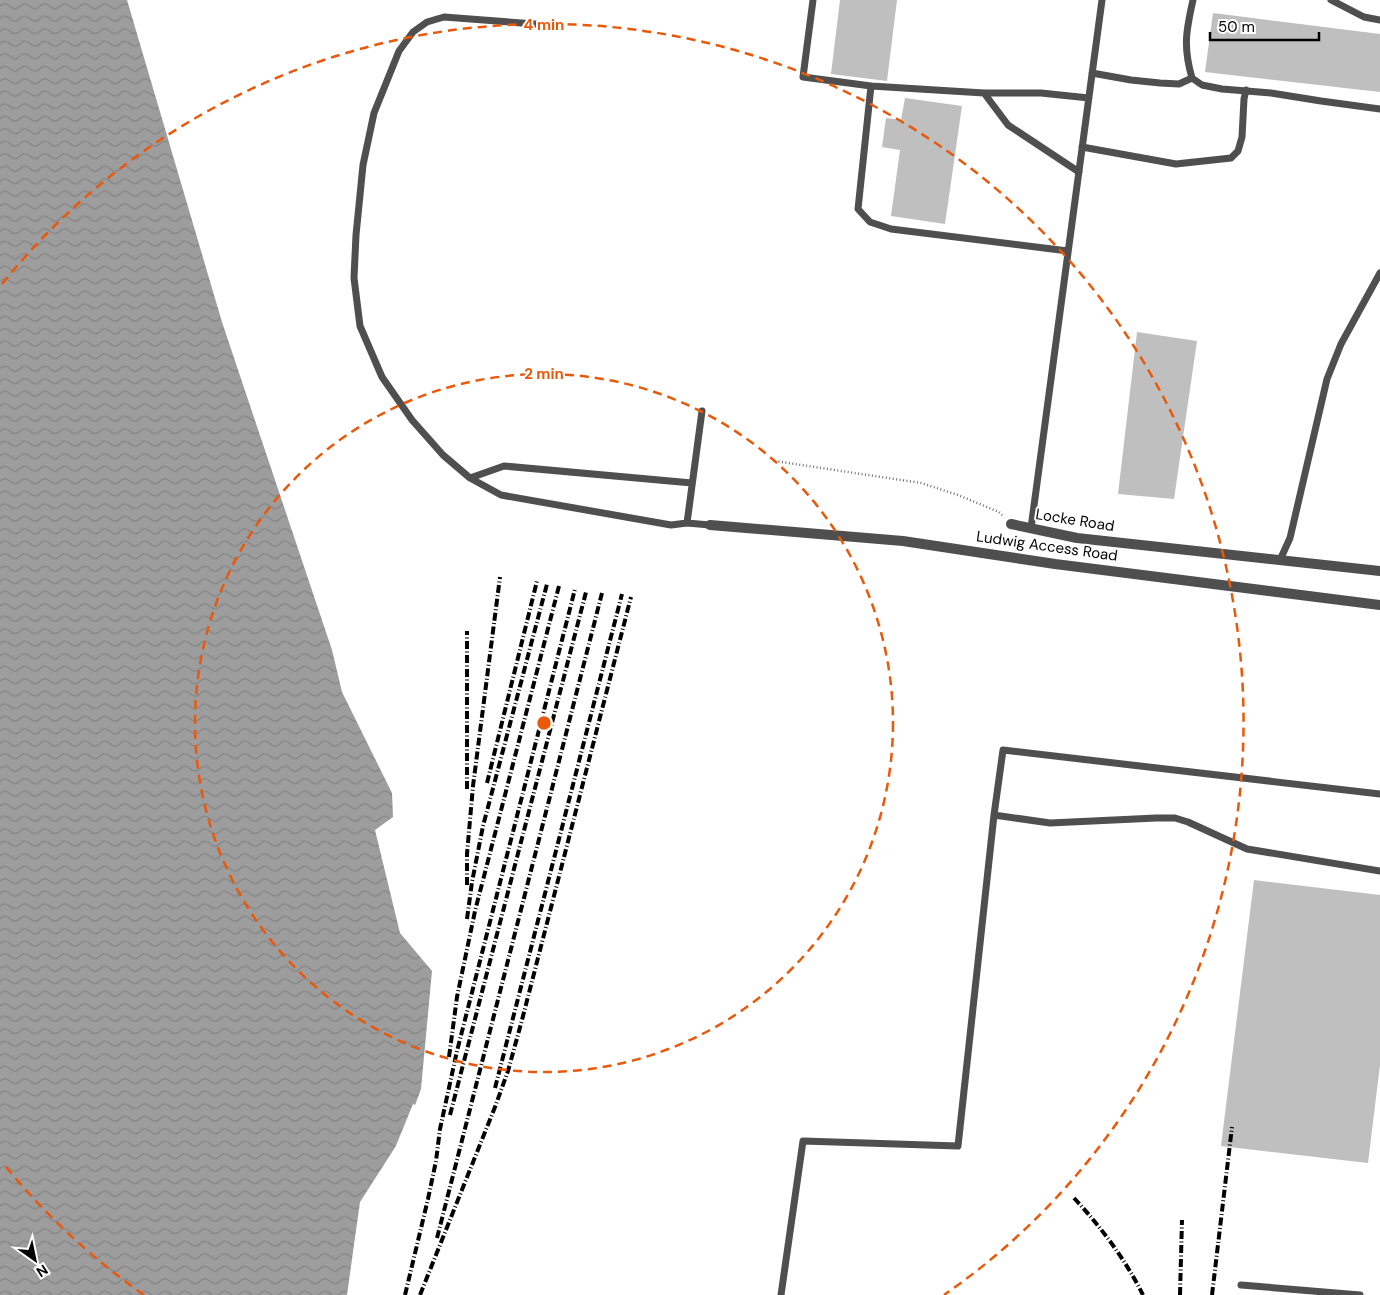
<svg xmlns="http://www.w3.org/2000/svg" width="1380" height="1295" viewBox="0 0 1380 1295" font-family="'DM Sans',sans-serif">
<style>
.water{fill:url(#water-waves)}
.pier{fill:#fff}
.building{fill:#bfbfbf}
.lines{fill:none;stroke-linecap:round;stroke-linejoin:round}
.path{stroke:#717171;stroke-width:2.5;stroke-dasharray:1 2.5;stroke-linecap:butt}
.service{stroke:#4f4f4f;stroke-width:7}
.minor{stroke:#4f4f4f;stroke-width:10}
.rail{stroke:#000;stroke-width:4;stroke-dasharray:8 2.5 1 2.5;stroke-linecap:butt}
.ring{fill:none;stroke:#e8590c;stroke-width:2.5;stroke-dasharray:9 6}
.labels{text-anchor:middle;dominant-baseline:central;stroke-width:4;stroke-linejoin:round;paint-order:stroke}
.street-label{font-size:15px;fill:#000;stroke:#fff}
.centre{fill:#e8590c;stroke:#fff;stroke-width:2.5}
.ring-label{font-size:15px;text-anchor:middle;font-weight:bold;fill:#e8590c;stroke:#fff;stroke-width:4;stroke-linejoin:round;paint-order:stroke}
</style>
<defs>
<pattern id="water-waves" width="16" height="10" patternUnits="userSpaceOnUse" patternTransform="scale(1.25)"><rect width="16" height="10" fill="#9d9d9d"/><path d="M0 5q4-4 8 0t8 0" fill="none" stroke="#858585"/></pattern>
</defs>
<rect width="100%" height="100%" fill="#fff"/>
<!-- water -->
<path class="water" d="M0 0H127L222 322 332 650 342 692 392 793 393 817 375 830 400 933 432 971 421 1089 405 1132 360 1202 347 1295H0Z"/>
<!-- pier -->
<path class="pier" d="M413 1104 417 1106 408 1133 363 1203 355 1258 353 1255 357 1226 365 1195 395 1148Z"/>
<!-- building -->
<path class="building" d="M840 0H897L887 81 831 74Z
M1213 13 1380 34V92L1205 72Z
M905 98 962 106 945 224 891 216 900 150 882 147 886 118 901 120Z
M1137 332 1197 341 1174 499 1118 494Z
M1254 880 1380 895V1065L1368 1163 1221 1146Z"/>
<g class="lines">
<!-- path -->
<path class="path" d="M775 461 921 483 958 495 999 512 1003 516"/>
<!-- service -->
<path class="service" d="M813 0 803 77 871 86
M1193 0C1186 31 1183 47 1192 78L1202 85 1222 89 1271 93 1321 101 1380 109
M1331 0 1364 17 1380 20
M535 24 444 17 427 22 413 32 399 51 374 113 363 165 356 235 354 278 360 326 382 377 412 420 443 455 470 478 501 495 671 525 687 523
M1092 73 1131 80 1160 83 1179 84 1192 78
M984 93 1008 125 1079 172
M1082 147 1176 164 1231 158 1238 151 1242 137 1244 99 1246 90
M1068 251 891 229 870 222 858 209 871 86 984 93H1041L1089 98
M702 411 687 523 710 525
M470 478 504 466 692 483
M1031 528 1102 0
M1280 560 1290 538 1327 379 1341 344 1380 273
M994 815 1050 823 1156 818H1175L1188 822 1247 849 1380 871
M1241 1285 1360 1295
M781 1295 803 1141 958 1146 994 815 1003 750 1380 794"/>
<!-- minor -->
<path class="minor" d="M1011 524 1077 538 1380 571
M710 525 903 541 1055 564 1380 605"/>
<!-- rail -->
<path class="rail" d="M487 783 537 581
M467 789V631
M467 885V854L473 786 500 577
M467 919 472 882 483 826 547 584
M449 1057 457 997 475 911 559 586
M495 1088 622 594
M450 1115 586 592
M1074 1198C1101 1227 1125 1259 1143 1295
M437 1238 602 593
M405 1295 428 1199 436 1161 440 1129 457 1051 575 589
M420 1295 495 1107 508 1071 522 1020 631 597
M1180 1295 1182 1220
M1212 1295 1232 1127"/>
</g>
<!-- distance rings -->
<g class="ring">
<circle cx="544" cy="723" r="349"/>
<path d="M144 1295A698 698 0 0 1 2 1162M2 284A698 698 0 1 1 944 1295"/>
</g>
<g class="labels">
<!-- street labels -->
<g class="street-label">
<text transform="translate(1075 520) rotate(9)">Locke Road</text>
<text transform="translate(1047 546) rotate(8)">Ludwig Access Road</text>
</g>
</g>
<circle cx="544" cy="723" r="8" class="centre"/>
<g class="ring-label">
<text x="544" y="30">4 min</text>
<text x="544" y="379">2 min</text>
</g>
<!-- north arrow -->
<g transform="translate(35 1260) rotate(147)" stroke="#ffffff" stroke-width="4" paint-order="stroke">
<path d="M0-4L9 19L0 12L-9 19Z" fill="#000000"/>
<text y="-8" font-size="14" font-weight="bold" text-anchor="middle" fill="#000000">N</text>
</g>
<!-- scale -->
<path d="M1210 32v8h109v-8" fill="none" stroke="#000000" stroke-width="2.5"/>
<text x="1218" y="32" font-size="15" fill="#000000" stroke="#ffffff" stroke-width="4" paint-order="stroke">50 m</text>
</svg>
